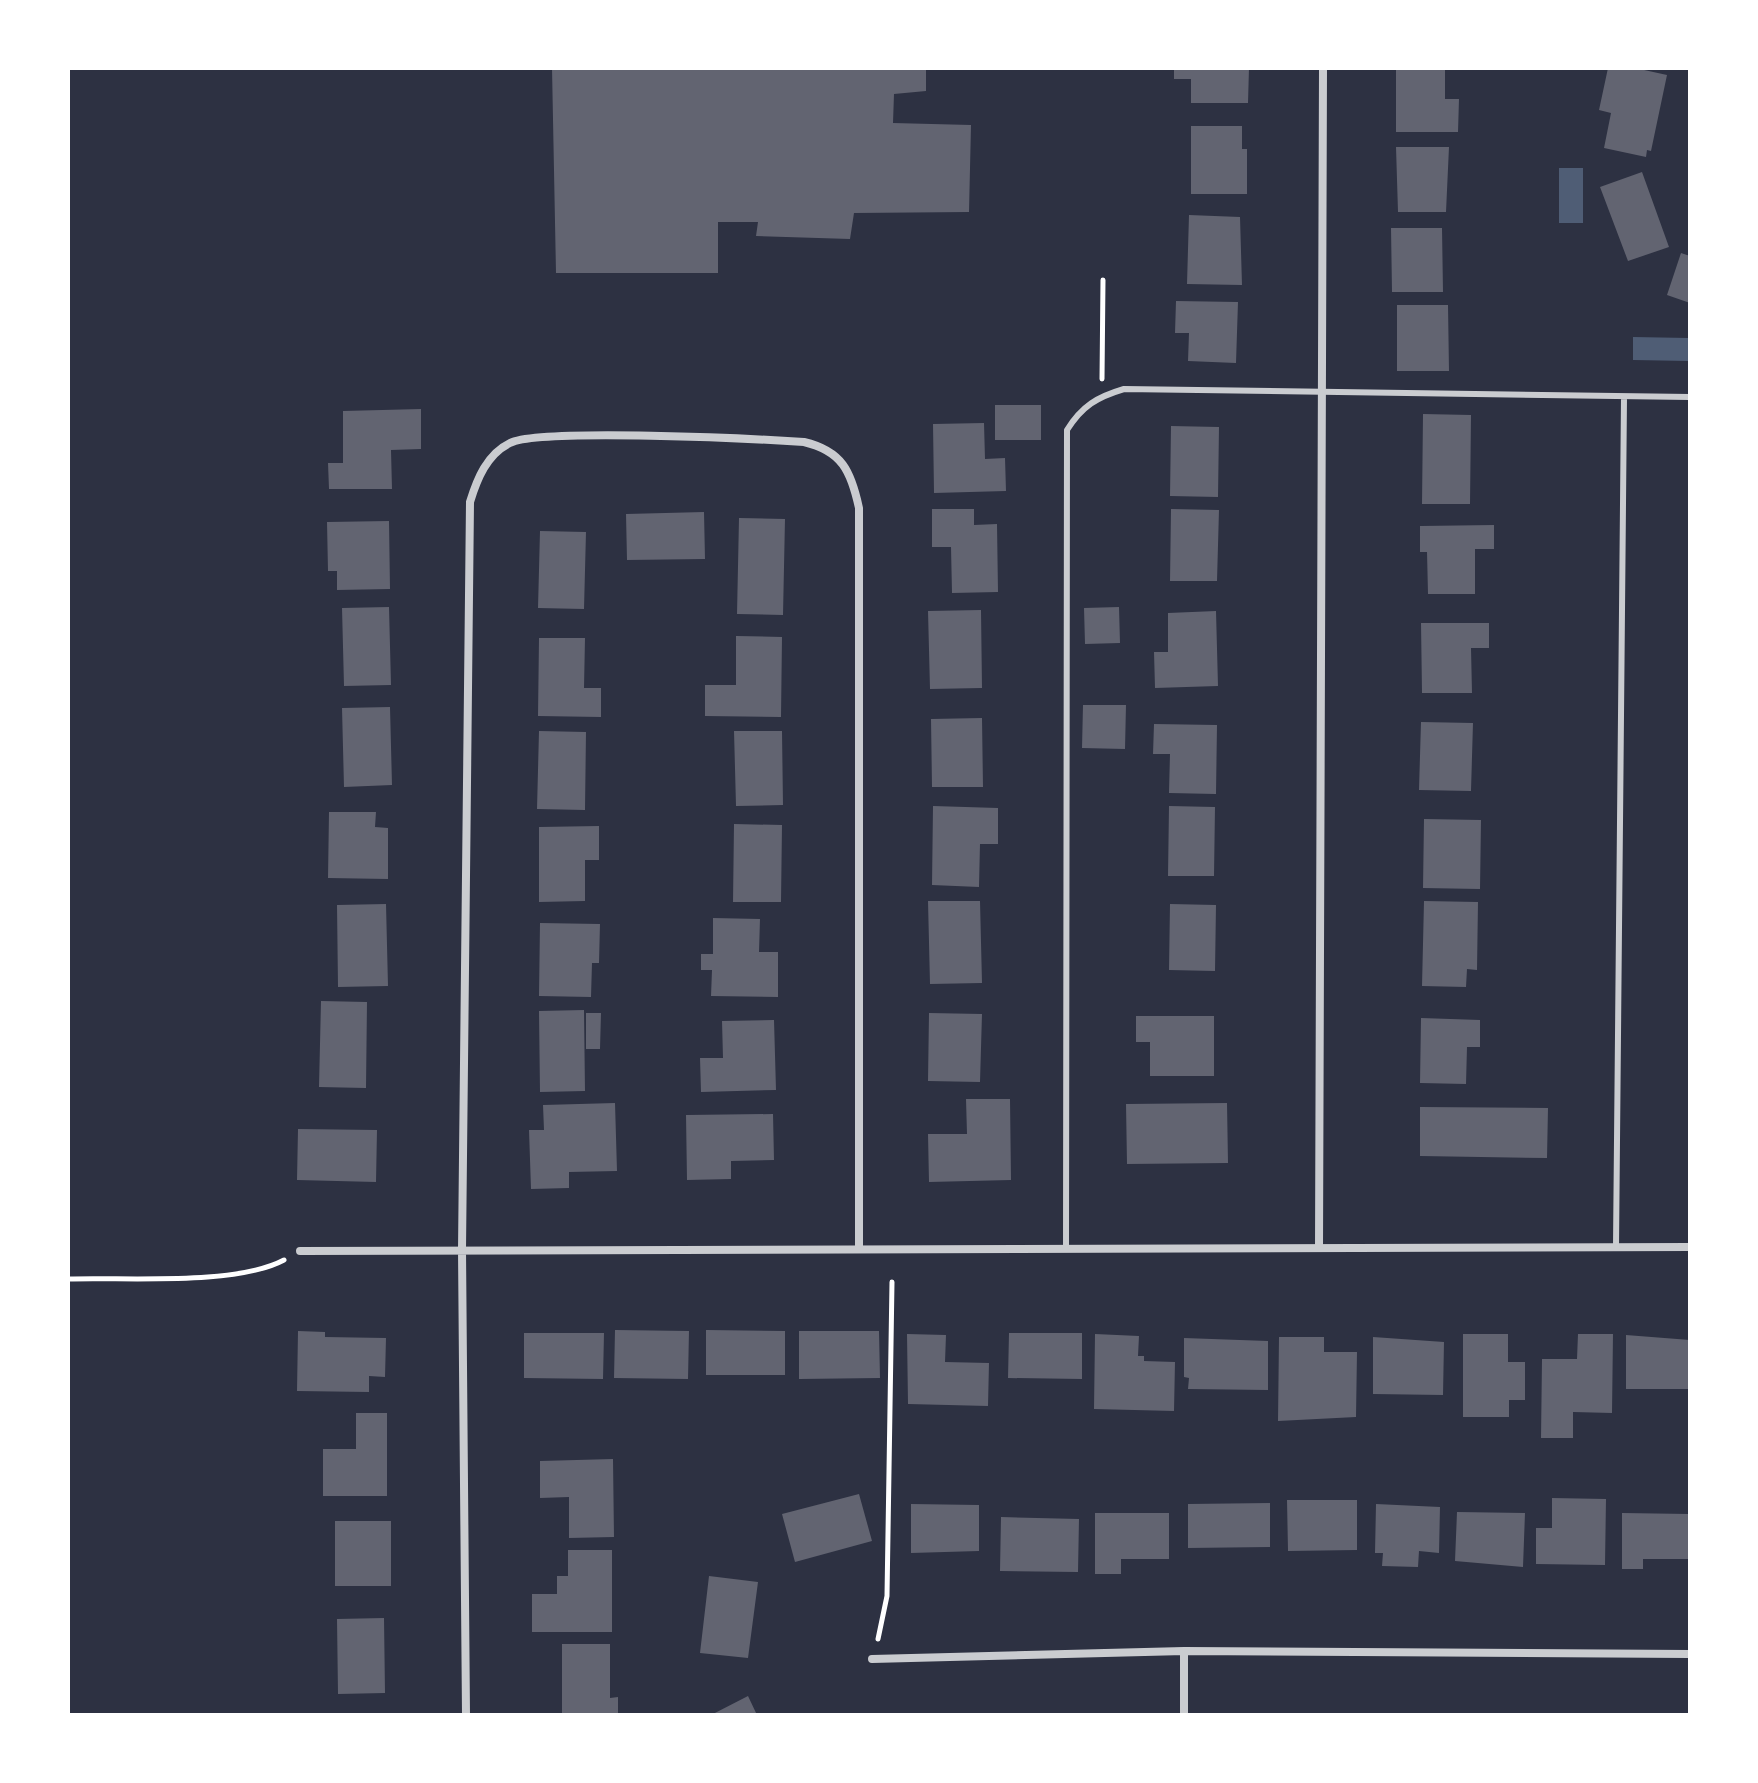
<svg xmlns="http://www.w3.org/2000/svg" width="1758" height="1783" viewBox="0 0 1758 1783" font-family="'Fira Sans',sans-serif">
<style>
.water{fill:#4f5d75}
.building{fill:#626471}
.lines{fill:none;stroke-linecap:round;stroke-linejoin:round}
.path{stroke:#fff;stroke-width:5}
.service{stroke:#caccd0;stroke-width:6}
.minor{stroke:#caccd0;stroke-width:8}
</style>
<rect width="100%" height="100%" fill="#2d3142"/>
<!-- water -->
<path class="water" d="M1559 168H1583V223H1559Z
M1633 337 1689 338V361L1633 360Z"/>
<!-- building -->
<path class="building" d="M552 68H926V91L894 94 893 123 971 125 969 212 854 213 850 239 756 236 758 222H718V273H556Z
M1174 68H1249L1248 103H1191V79H1174Z
M1396 68 1445 69V99H1459L1458 132H1396Z
M1608 68H1635L1667 75 1651 151 1647 150 1646 157 1604 148 1611 113 1599 110Z
M1191 126H1242V149H1247V194H1191Z
M1396 147H1449L1446 212H1398Z
M1642 172 1669 247 1628 261 1600 187Z
M1189 215 1240 217 1242 285 1187 284Z
M1391 228H1442L1443 292H1392Z
M1681 253 1690 256V303L1667 295Z
M1176 301 1238 302 1236 363 1188 361 1189 333H1175Z
M1397 305H1448L1449 371H1397Z
M995 405H1041V440H995Z
M421 409V449L391 450 392 489H329L328 463H343V411Z
M1423 414 1471 415 1470 504H1422Z
M984 423 985 459 1005 458 1006 491 934 493 933 424Z
M1171 426 1219 427 1218 497 1170 496Z
M932 509H974V525L997 524 998 592 952 593 951 547H932Z
M1171 509 1219 510 1217 581H1170Z
M704 512 705 559 627 560 626 514Z
M739 518 785 519 783 615 737 614Z
M389 521 390 589 337 590V571H328L327 522Z
M1494 525V549H1475V594H1428L1427 552H1420V526Z
M540 531 586 532 584 609 538 608Z
M389 607 391 685 344 686 342 608Z
M1119 607 1120 643 1085 644 1084 608Z
M981 610 982 688 930 689 928 611Z
M1216 611 1218 686 1155 688 1154 652H1168V613Z
M1421 623H1489V648H1471L1472 693H1422Z
M736 636 782 637 781 717 705 716V685H736Z
M539 638H585L584 688H601V717L538 716Z
M1083 705H1126L1125 749 1082 748Z
M390 707 392 785 344 787 342 708Z
M982 718 983 787H932L931 719Z
M1421 722 1473 723 1471 791 1419 790Z
M1154 724 1217 725 1216 794 1169 793 1170 754H1153Z
M539 731 586 732 585 810 537 809Z
M734 731H782L783 805 736 806Z
M933 806 998 808V844H980L979 887 932 885Z
M1169 806 1215 807 1214 876H1168Z
M329 812H376L375 827 388 828V879L328 878Z
M1424 819 1481 820 1480 889 1423 888Z
M734 824 782 825 781 902H733Z
M599 826V860H585V901L539 902V827Z
M928 901H980L982 983 930 984Z
M1424 901 1478 902 1477 970 1467 969 1466 987 1422 986Z
M386 904 388 986 338 987 337 905Z
M1170 904 1216 905 1215 971 1169 970Z
M713 918 760 919 759 952H778V997L711 996 712 970H701V954H713Z
M540 923 600 924 599 963H592L591 997 539 996Z
M321 1001 367 1002 366 1088 319 1087Z
M584 1010 585 1091 540 1092 539 1011Z
M586 1013H601L600 1049H586Z
M929 1013 982 1014 980 1082 928 1081Z
M1136 1016H1214V1076H1150V1042H1136Z
M1421 1018 1480 1020V1047H1467L1466 1084 1420 1083Z
M774 1020 776 1090 701 1092 700 1058H723L722 1021Z
M966 1099H1010L1011 1180 929 1182 928 1134H967Z
M615 1103 617 1171 569 1172V1188L531 1189 529 1130H544L543 1105Z
M1227 1103 1228 1163 1127 1164 1126 1104Z
M1420 1107 1548 1108 1547 1158 1420 1156Z
M773 1114 774 1160 731 1161V1179L687 1180 686 1115Z
M298 1129 377 1130 376 1182 297 1180Z
M615 1330 689 1331 688 1379 614 1378Z
M706 1330 785 1331V1375H706Z
M298 1331 325 1332V1337L386 1338 385 1377 369 1376V1392L297 1391Z
M799 1331H879L880 1378 799 1379Z
M524 1333H604L603 1379 524 1378Z
M1009 1333H1082V1379L1008 1378Z
M907 1334 946 1335 945 1362 989 1363 988 1406 908 1404Z
M1095 1334 1139 1336 1138 1356H1144V1361L1175 1362 1174 1411 1094 1409Z
M1463 1334H1508V1362H1525V1400H1509V1417H1463Z
M1578 1334H1613L1612 1413 1573 1412V1438H1541L1542 1359H1577Z
M1626 1335 1690 1340V1389H1626Z
M1279 1337H1324V1352H1357L1356 1417 1278 1421Z
M1373 1337 1444 1342 1443 1395 1373 1394Z
M1184 1338 1268 1341V1390L1188 1389 1189 1378 1184 1377Z
M356 1413H387V1496H323V1449H356Z
M613 1459 614 1537 569 1538V1497L540 1498V1461Z
M859 1494 872 1541 795 1562 782 1514Z
M1552 1498 1606 1499 1605 1565 1536 1564V1528H1552Z
M1287 1500H1357V1550L1288 1551Z
M1270 1503V1547L1188 1548V1504Z
M911 1504 979 1505V1551L911 1553Z
M1376 1504 1440 1507 1439 1553 1419 1551 1418 1567 1382 1566 1383 1553H1375Z
M1457 1512 1525 1513 1523 1567 1455 1561Z
M1095 1513H1169V1559H1121V1574H1095Z
M1622 1513 1689 1514 1688 1559H1643V1569H1622Z
M1001 1517 1079 1519 1078 1572 1000 1571Z
M335 1521H391V1586H335Z
M568 1550H612V1632H532V1594H557V1576H568Z
M709 1576 758 1582 748 1658 700 1653Z
M384 1618 385 1693 338 1694 337 1619Z
M562 1644H610V1698L618 1697V1715H562Z
M748 1696 757 1715H711Z"/>
<g class="lines">
<!-- path -->
<path class="path" d="M1102 379 1103 280
M68 1279C126 1277 235 1286 284 1260
M878 1639 887 1596 892 1282"/>
<!-- service -->
<path class="service" d="M1616 1247 1624 398
M1066 1249 1067 430C1082 406 1097 397 1124 389L1690 397"/>
<!-- minor -->
<path class="minor" d="M1319 1247 1323 68
M300 1251 1690 1247
M872 1659 1184 1651 1690 1654
M466 1715 462 1250 470 502C477 479 487 454 510 443 539 428 759 439 804 442 842 451 851 471 859 508V1249
M1184 1715V1651"/>
</g>
<!-- border -->
<rect width="1758" height="1783" fill="none" stroke="#ffffff" stroke-width="140"/>
</svg>
